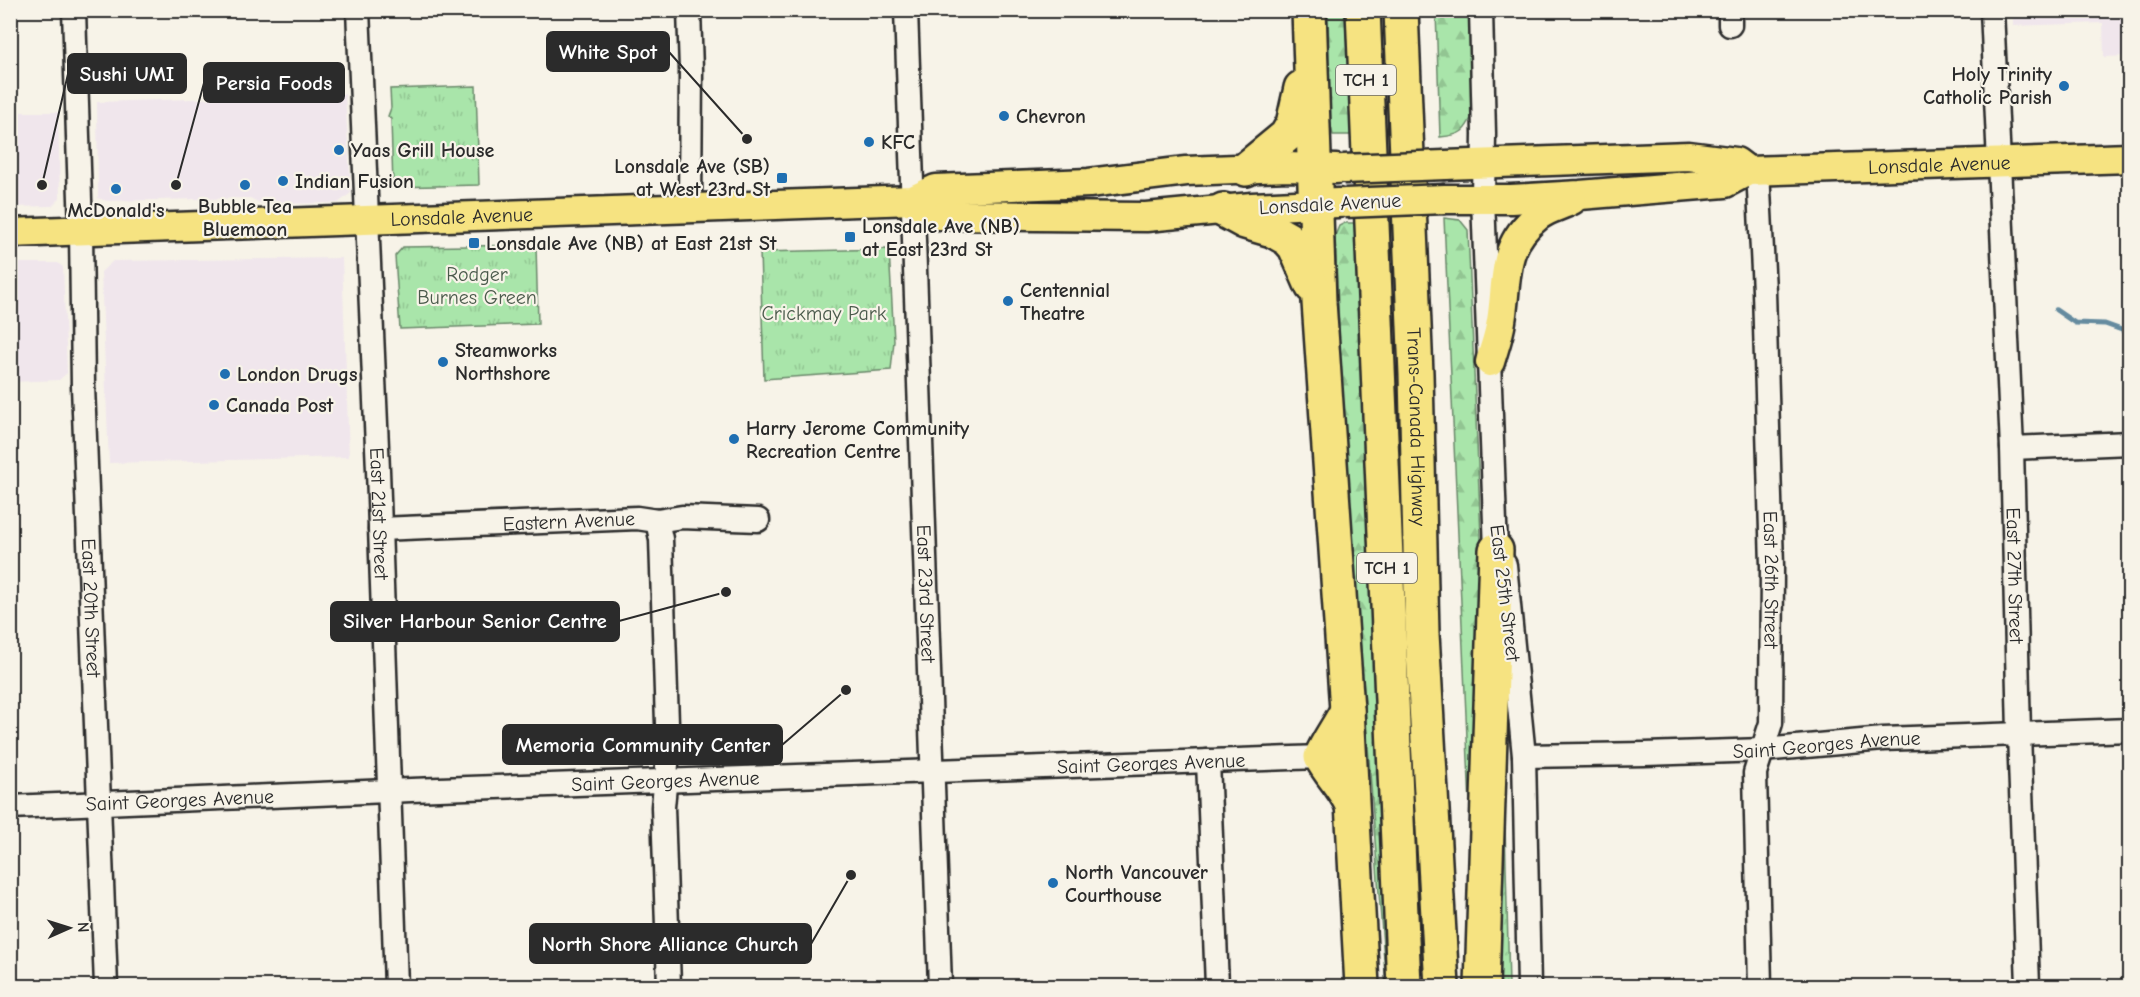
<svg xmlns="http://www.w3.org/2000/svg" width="2140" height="997" viewBox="0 0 2140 997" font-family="'Comic Neue',sans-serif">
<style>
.built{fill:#f0e6ec}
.grass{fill:url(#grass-tufts);stroke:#6a886a;stroke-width:1.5}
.forest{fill:url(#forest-firs);stroke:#6a886a;stroke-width:1.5}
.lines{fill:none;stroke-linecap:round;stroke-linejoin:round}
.stream{stroke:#658b9f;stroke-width:5}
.minor-casing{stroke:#2b2b2b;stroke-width:27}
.major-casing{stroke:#2b2b2b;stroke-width:33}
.highway-casing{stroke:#2b2b2b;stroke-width:38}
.minor{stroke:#f7f3e8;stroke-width:22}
.major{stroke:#f6e381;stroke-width:28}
.highway{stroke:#f6e381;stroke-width:33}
.major-bridge-casing{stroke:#2b2b2b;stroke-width:33;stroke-linecap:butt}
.major-bridge{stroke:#f6e381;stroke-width:28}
.poi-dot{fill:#1f6fb2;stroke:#f7f3e8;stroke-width:2}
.labels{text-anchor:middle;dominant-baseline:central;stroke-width:4.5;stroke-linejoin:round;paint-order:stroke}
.shield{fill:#f7f3e8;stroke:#686764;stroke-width:1.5}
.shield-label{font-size:18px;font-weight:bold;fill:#2b2b2b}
.poi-label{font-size:20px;font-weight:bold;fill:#2b2b2b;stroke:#f7f3e8;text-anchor:start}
.street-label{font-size:20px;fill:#2b2b2b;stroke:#f7f3e8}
.park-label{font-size:20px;fill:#4a5a4b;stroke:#f7f3e8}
.leader{fill:none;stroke:#2b2b2b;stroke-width:2}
.callout-dot{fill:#2b2b2b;stroke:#f7f3e8;stroke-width:2}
.callout{fill:#2b2b2b;stroke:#2b2b2b;stroke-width:2}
.callout-label{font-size:21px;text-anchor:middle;font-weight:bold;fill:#fff}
</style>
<defs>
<pattern id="grass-tufts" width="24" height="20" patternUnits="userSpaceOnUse" patternTransform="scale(1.5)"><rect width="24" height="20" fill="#a9e5aa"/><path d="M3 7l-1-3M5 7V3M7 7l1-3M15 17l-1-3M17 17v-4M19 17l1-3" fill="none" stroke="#92c592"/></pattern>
<pattern id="forest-firs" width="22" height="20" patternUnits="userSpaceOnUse" patternTransform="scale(1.5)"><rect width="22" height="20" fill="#a9e5aa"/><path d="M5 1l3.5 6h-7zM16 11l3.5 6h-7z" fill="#92c592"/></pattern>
</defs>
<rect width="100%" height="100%" fill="#f7f3e8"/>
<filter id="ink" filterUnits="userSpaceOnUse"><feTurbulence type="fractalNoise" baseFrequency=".0167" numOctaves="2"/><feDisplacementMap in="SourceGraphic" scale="12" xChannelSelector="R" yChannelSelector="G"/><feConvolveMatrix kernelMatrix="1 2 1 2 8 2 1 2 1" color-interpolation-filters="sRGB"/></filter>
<g filter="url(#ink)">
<!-- built -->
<path class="built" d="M2013 11H2129V56L2104 57 2103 23 2013 26Z
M345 94 351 193 338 203 262 204 250 198 107 201 98 198 97 102Z
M11 112H58L60 198 52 206 11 207Z
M342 258 349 457 109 463 101 272 113 261Z
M11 263H58L63 267 67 373 59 380 11 382Z"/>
<!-- grass -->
<path class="grass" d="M476 86 479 185 393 187 391 119 388 116 391 108 390 89Z
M536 245 538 324 400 329 395 256 403 247Z
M889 249 894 341 891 370 764 379 760 252Z
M1505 826 1509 986H1499Z"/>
<!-- forest -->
<path class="forest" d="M1328 11H1345L1351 135H1333L1330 122Z
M1436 11H1469L1474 112C1465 132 1462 135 1440 137Z
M1444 218 1460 220 1468 230 1483 584 1478 986Z
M1345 223H1358L1388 986H1386L1342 400 1335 236 1339 226Z"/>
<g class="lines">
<!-- stream -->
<path class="stream" d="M2056 310 2075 323 2105 324 2130 333"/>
<!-- minor casing -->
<g class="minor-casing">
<g id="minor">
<path id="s1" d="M74 10 81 231 83 386 106 986"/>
<path id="s2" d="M358 10 378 470 396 986"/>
<path d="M689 10 691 70 690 207"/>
<path id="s3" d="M906 10 940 986"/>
<path d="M1481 10 1484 134 1483 198 1496 550 1505 565 1524 756 1529 986"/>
<path d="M1730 10V25"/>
<path id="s4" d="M1992 10 2012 448 2019 733 2028 986"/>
<path id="s5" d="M1758 170 1764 291 1772 566 1771 723 1755 773 1760 986"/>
<path d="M2012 448 2130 443"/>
<path d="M657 521 661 539 668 754 663 807 669 986"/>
<path id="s6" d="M380 529 637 518 657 521 682 517 758 520"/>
<path id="s7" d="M1524 756 1645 754 1763 750 1883 739 2130 730"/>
<path d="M1208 761 1217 986"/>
<path id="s8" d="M10 807 411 790 1321 757"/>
</g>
</g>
<!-- major casing -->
<g class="major-casing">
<g id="major">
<path d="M1445 165 1689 156 1736 162 1748 171"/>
<path id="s9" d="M1445 199H1511L1580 195 1725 183 1748 171 2130 158"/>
<path d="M913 200 936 215 1146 217 1252 207 1338 203"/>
<path id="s10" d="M10 233 913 200 936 189 1089 183 1186 171 1288 167 1336 169"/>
<path d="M1490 362C1494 348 1499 335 1501 321 1508 278 1500 246 1538 216 1548 208 1561 206 1572 200"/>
</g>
</g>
<!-- highway casing -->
<g class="highway-casing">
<g id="highway">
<path d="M1309 10 1319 302 1347 710 1362 986"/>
<path d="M1363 10 1404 986"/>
<path id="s11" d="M1401 10 1416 374 1422 634 1442 986"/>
<path d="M1246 169 1286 136 1293 124 1301 88"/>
<path d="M1223 210 1245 222 1272 230 1288 239 1295 247 1312 286"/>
<path d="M1347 710C1339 727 1328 740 1321 757 1330 774 1343 786 1351 803"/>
<path d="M1482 986 1496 550"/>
</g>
</g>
<!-- minor -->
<use href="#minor" class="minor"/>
<!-- major -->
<use href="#major" class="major"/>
<!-- highway -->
<use href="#highway" class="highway"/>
<!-- major-bridge casing -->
<g class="major-bridge-casing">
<path id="major-bridge" d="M1343 169 1445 165
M1345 203 1445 199"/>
</g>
<!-- major-bridge -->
<use href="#major-bridge" class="major-bridge"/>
</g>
</g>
<!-- markers -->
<g class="poi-dot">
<circle cx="2064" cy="86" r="6"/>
<circle cx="1004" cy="116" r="6"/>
<circle cx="869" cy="142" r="6"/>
<circle cx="339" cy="150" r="6"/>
<rect x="776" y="172" width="12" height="12" rx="3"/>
<circle cx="283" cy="181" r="6"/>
<circle cx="245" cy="185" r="6"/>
<circle cx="116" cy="189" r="6"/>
<rect x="844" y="231" width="12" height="12" rx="3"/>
<rect x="468" y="237" width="12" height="12" rx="3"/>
<circle cx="1008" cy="301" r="6"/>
<circle cx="443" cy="362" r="6"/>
<circle cx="225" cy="374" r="6"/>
<circle cx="214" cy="405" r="6"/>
<circle cx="734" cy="439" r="6"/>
<circle cx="1053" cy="883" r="6"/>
</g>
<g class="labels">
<!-- shield labels -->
<g class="shield">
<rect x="1336" y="65" width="60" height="30" rx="4.5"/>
<rect x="1357" y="553" width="60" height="30" rx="4.5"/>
</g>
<g class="shield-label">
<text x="1366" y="80">TCH 1</text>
<text x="1387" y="568">TCH 1</text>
</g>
<!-- poi labels -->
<g class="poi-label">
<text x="2052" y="74" text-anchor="end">Holy Trinity<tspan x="2052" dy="23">Catholic Parish</tspan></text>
<text x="1016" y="116">Chevron</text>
<text x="881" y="142">KFC</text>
<text x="351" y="150">Yaas Grill House</text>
<text x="770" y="166" text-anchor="end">Lonsdale Ave (SB)<tspan x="770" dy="23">at West 23rd St</tspan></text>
<text x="295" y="181">Indian Fusion</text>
<text x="245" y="206" text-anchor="middle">Bubble Tea<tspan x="245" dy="23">Bluemoon</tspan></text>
<text x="116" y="210" text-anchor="middle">McDonald's</text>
<text x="862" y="226">Lonsdale Ave (NB)<tspan x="862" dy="23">at East 23rd St</tspan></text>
<text x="486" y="243">Lonsdale Ave (NB) at East 21st St</text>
<text x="1020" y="290">Centennial<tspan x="1020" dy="23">Theatre</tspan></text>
<text x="455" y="350">Steamworks<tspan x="455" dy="23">Northshore</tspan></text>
<text x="237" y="374">London Drugs</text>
<text x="226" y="405">Canada Post</text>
<text x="746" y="428">Harry Jerome Community<tspan x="746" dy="23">Recreation Centre</tspan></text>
<text x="1065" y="872">North Vancouver<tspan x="1065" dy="23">Courthouse</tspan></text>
</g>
<!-- street labels -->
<g class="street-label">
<text stroke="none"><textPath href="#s9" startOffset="498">Lonsdale Avenue</textPath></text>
<text transform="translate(1330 204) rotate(-3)">Lonsdale Avenue</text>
<text stroke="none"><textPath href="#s10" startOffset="452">Lonsdale Avenue</textPath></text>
<text stroke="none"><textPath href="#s11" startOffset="417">Trans-Canada Highway</textPath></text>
<text stroke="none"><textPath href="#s2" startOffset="504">East 21st Street</textPath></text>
<text stroke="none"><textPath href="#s6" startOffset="189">Eastern Avenue</textPath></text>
<text stroke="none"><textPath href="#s4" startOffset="566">East 27th Street</textPath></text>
<text stroke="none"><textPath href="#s5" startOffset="410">East 26th Street</textPath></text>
<text stroke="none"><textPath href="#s3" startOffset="584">East 23rd Street</textPath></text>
<text transform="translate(1505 593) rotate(83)">East 25th Street</text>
<text stroke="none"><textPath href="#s1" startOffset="598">East 20th Street</textPath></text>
<text stroke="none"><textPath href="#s7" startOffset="303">Saint Georges Avenue</textPath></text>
<text stroke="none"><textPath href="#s8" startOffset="1142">Saint Georges Avenue</textPath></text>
<text stroke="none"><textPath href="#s8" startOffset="656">Saint Georges Avenue</textPath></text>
<text stroke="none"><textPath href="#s8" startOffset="170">Saint Georges Avenue</textPath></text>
</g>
<!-- park labels -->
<g class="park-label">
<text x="477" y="274">Rodger<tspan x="477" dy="23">Burnes Green</tspan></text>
<text x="824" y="313">Crickmay Park</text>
</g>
</g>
<!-- callouts -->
<path class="leader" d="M747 139L669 52M42 185L68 74M176 185L204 83M726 592L619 621M846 690L782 745M851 875L811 944"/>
<g class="callout-dot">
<circle cx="747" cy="139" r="6"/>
<circle cx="42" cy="185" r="6"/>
<circle cx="176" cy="185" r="6"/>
<circle cx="726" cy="592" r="6"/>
<circle cx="846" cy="690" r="6"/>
<circle cx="851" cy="875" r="6"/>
</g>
<g class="callout">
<rect x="547" y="32" width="122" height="39" rx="6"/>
<rect x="68" y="54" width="118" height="39" rx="6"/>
<rect x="204" y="63" width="140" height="39" rx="6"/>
<rect x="331" y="602" width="288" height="39" rx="6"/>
<rect x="503" y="725" width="279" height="39" rx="6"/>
<rect x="530" y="924" width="281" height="39" rx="6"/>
</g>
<g class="callout-label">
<text x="608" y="59">White Spot</text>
<text x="127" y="81">Sushi UMI</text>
<text x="274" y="90">Persia Foods</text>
<text x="475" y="628">Silver Harbour Senior Centre</text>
<text x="643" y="752">Memoria Community Center</text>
<text x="670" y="951">North Shore Alliance Church</text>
</g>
<!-- margin -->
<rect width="2140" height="997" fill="none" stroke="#f7f3e8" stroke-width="36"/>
<rect x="18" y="18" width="2104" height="961" fill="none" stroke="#2b2b2b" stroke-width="2" filter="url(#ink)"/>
<!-- north arrow -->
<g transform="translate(69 928) rotate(87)" stroke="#f7f3e8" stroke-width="4.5" paint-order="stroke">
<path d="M0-4.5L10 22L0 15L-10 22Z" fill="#2b2b2b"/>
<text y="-9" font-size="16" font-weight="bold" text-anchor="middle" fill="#2b2b2b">N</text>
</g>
</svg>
